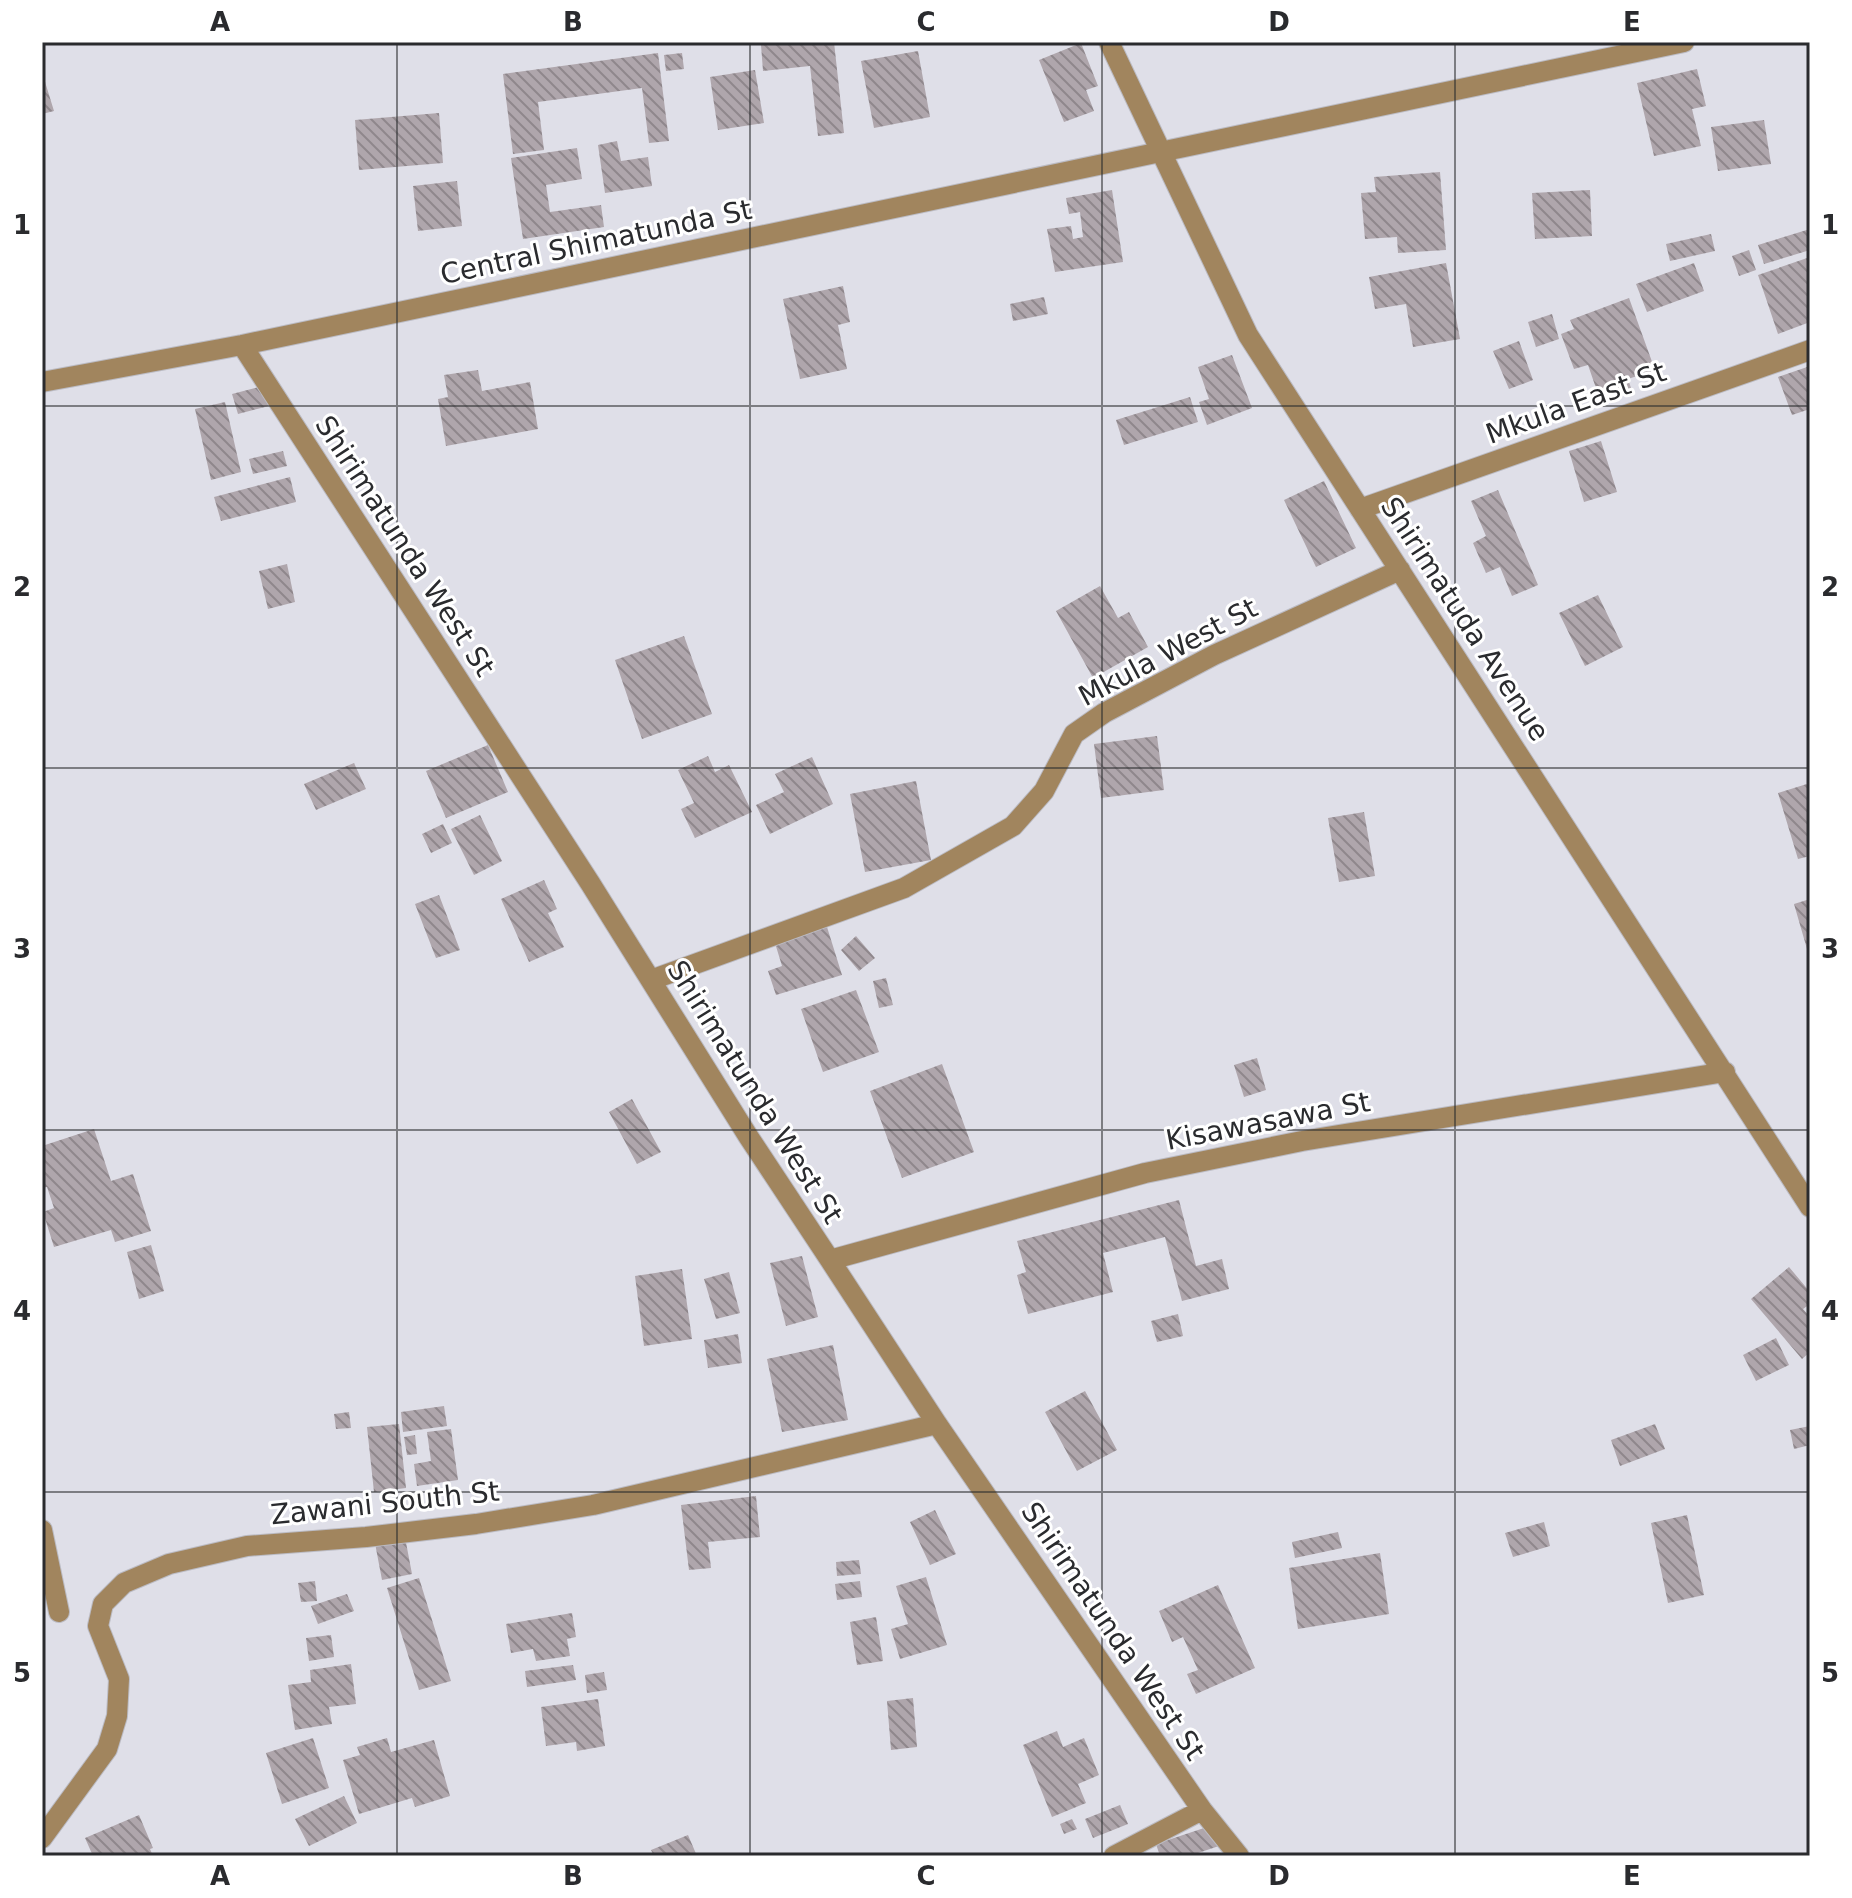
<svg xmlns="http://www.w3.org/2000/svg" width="1852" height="1898" viewBox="0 0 1852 1898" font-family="'DejaVu Sans',sans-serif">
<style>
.building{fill:url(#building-back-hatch)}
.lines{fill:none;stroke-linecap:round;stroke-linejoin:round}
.minor-casing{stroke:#bbbbc3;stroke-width:22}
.minor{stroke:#a1855e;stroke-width:20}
.grid{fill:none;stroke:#2a2b2e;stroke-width:2;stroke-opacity:0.55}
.labels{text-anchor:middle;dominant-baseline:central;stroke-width:6;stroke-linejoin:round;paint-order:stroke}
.street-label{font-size:28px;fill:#2a2b2e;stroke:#fff}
.neatline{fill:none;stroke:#2a2b2e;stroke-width:3}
.grid-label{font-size:26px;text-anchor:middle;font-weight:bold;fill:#2a2b2e}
</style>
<defs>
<pattern id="building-back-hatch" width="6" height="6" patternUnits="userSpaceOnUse" patternTransform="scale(2)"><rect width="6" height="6" fill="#afa6ac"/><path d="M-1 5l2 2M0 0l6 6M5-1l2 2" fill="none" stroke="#8f878c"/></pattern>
</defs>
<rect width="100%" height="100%" fill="#dfdfe8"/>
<!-- building -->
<path class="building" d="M785 42H834L844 133 818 136 810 66 763 71 761 45Z
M1081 43 1098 86 1086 90 1094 111 1064 122 1039 60Z
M918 51 930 117 874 128 861 61Z
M658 53 669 141 649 143 642 88 538 102 544 150 513 154 503 74Z
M682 53 684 69 666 71 664 55Z
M1697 69 1706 106 1692 109 1701 146 1654 156 1637 83Z
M755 70 764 123 718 130 710 77Z
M42 72 54 111 42 114Z
M439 113 443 163 359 170 355 120Z
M1764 120 1771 164 1718 171 1711 127Z
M617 141 621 161 648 157 652 186 605 193 598 145Z
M577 148 582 179 546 185 550 212 601 205 604 227 523 239 511 158Z
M1440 172 1446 250 1398 253 1397 237 1365 239 1361 193 1376 192 1374 177Z
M457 181 462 226 418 231 413 186Z
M1112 190 1123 262 1055 272 1047 229 1071 226 1073 239 1083 237 1080 212 1069 214 1066 198Z
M1590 190 1592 236 1535 239 1532 193Z
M1810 229V250L1764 264 1758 245Z
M1711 234 1715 251 1670 261 1666 244Z
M1749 250 1756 270 1739 276 1732 256Z
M1810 257V322L1778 334 1758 275Z
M1446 263 1460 339 1413 347 1406 304 1375 309 1369 277Z
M1694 263 1704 291 1647 312 1636 284Z
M843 286 850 322 838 325 847 369 800 379 783 299Z
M1044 297 1048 314 1013 321 1010 304Z
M1629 298 1655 370 1628 379 1632 391 1609 399 1606 388 1597 391 1588 365 1574 369 1561 334 1574 329 1570 320Z
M1552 314 1559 339 1536 347 1528 322Z
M1519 341 1533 380 1509 389 1493 351Z
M1232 355 1252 408 1207 425 1199 402 1209 399 1198 367Z
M1810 366V409L1792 415 1778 377Z
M478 370 482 391 530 382 538 429 446 446 438 399 448 397 444 375Z
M263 386 269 406 238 414 232 394Z
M1190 397 1198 422 1124 445 1116 420Z
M225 402 241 472 211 480 195 409Z
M1601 441 1617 492 1584 502 1569 451Z
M283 451 287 466 253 474 249 459Z
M290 477 296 502 221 521 214 497Z
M1324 481 1356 548 1316 567 1284 500Z
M1498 490 1538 585 1512 596 1500 567 1486 573 1473 543 1486 536 1471 501Z
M287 564 295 602 268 609 259 571Z
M1100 586 1118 618 1129 612 1148 647 1093 678 1056 611Z
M1598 595 1623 647 1585 666 1559 613Z
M684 636 712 714 642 739 615 660Z
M1157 736 1164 790 1101 798 1094 744Z
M488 745 508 792 446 818 426 771Z
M708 756 715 772 729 765 752 812 695 838 681 809 694 803 678 770Z
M812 757 833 804 770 834 756 805 784 792 775 774Z
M354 763 366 789 316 810 304 784Z
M916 781 931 860 865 872 850 794Z
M1810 783V856L1798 859 1778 793Z
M1364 812 1375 876 1339 882 1328 818Z
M480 815 502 861 474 875 451 829Z
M443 824 452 843 431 853 422 834Z
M544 880 557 909 548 913 564 947 529 962 501 899Z
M439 895 460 950 436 958 415 904Z
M1810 899V956H1809L1794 904Z
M827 927 842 975 776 995 768 971 782 966 775 943Z
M856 936 875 958 859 971 841 950Z
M886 978 893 1005 879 1008 873 981Z
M856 990 879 1052 823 1072 801 1009Z
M1257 1058 1266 1090 1244 1097 1234 1065Z
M942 1064 974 1152 902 1178 870 1091Z
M632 1099 661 1152 637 1164 609 1112Z
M94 1129 111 1181 133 1174 151 1231 115 1242 111 1230 54 1247 43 1212 54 1208 47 1187 42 1188V1146Z
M1179 1200 1196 1266 1222 1259 1229 1289 1182 1301 1165 1237 1103 1253 1113 1292 1028 1314 1017 1275 1026 1272 1017 1241Z
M151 1245 164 1291 139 1299 127 1252Z
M802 1256 818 1317 786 1326 770 1263Z
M1789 1267 1810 1292V1304L1803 1309 1810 1317V1352L1802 1359 1751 1299Z
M682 1269 692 1339 644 1346 635 1276Z
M729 1272 740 1313 716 1319 704 1279Z
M1178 1314 1183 1336 1157 1342 1151 1321Z
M738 1334 742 1363 708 1368 704 1340Z
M1776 1338 1789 1365 1756 1381 1743 1355Z
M833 1345 848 1420 782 1432 767 1359Z
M1085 1391 1117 1450 1077 1471 1045 1412Z
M444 1406 447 1426 403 1432 401 1412Z
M349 1412 351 1428 336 1429 334 1414Z
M399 1424 406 1488 374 1492 367 1427Z
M1655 1424 1665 1449 1620 1466 1611 1440Z
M1810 1426V1445L1794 1449 1790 1430Z
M451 1429 458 1480 417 1486 414 1464 431 1461 427 1432Z
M415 1435 417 1454 407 1455 404 1437Z
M756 1496 760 1537 708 1542 711 1568 689 1570 681 1505Z
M935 1510 956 1554 930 1565 910 1522Z
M1687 1515 1704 1595 1668 1603 1651 1523Z
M1544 1522 1550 1546 1513 1557 1505 1533Z
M404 1532 412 1574 382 1580 374 1538Z
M1338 1532 1342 1548 1295 1558 1292 1542Z
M1380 1553 1389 1614 1298 1629 1289 1568Z
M859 1560 861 1574 837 1576 836 1562Z
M926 1577 947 1645 900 1659 891 1629 908 1624 896 1586Z
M419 1578 451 1681 419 1690 387 1588Z
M315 1581 317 1601 301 1602 298 1583Z
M860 1581 862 1597 837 1600 835 1584Z
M1218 1585 1255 1668 1196 1694 1187 1674 1198 1670 1183 1637 1172 1642 1159 1611Z
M347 1594 354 1611 318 1624 311 1606Z
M572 1613 576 1637 567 1639 570 1656 536 1661 533 1649 511 1653 506 1624Z
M876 1617 883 1661 857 1665 850 1622Z
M331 1635 334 1657 309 1661 306 1638Z
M351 1664 356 1704 329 1707 332 1724 295 1730 288 1685 311 1682 310 1670Z
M573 1665 576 1680 527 1687 525 1671Z
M604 1672 607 1690 587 1693 585 1675Z
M913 1698 917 1747 891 1750 887 1701Z
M598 1699 605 1746 577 1751 576 1742 546 1746 541 1707Z
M1057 1731 1063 1747 1084 1738 1099 1775 1078 1784 1086 1803 1052 1817 1023 1745Z
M313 1738 329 1788 282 1804 266 1753Z
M387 1738 391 1752 434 1740 450 1796 415 1807 412 1798 359 1814 343 1760 360 1755 357 1747Z
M344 1796 357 1823 309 1846 295 1819Z
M1120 1805 1128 1824 1093 1838 1085 1819Z
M139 1815 153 1848 150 1849 153 1856H93L85 1838Z
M1072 1819 1077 1829 1064 1834 1060 1824Z
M1213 1825 1219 1846 1189 1856H1160L1156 1844Z
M688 1835 697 1856H654L651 1850Z"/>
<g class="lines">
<!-- minor casing -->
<g class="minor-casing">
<path id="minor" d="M1109 42 1248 335 1810 1207
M242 345 590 883 748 1136 830 1260 937 1424 1202 1810 1239 1856
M42 382 242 345 1684 42
M1360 509 1810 350
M651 980 904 888 1013 826 1044 791 1074 734 1104 713 1214 655 1400 570
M830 1260 1145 1173 1302 1141 1725 1072
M42 1530 59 1612
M42 1838 107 1749 117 1716 119 1679 98 1626 103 1604 124 1583 169 1564 247 1546 366 1537 476 1524 593 1505 937 1424
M1114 1856 1202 1810"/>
</g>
<!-- minor -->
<use href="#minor" class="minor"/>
</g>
<!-- grid -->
<path class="grid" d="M397 42V1856M750 42V1856M1102 42V1856M1455 42V1856M42 406H1810M42 768H1810M42 1130H1810M42 1492H1810"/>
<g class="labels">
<!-- street labels -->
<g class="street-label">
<text transform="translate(596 242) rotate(-12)">Central Shimatunda St</text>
<text transform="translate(1576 403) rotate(-20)">Mkula East St</text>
<text transform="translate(405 546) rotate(57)">Shirimatunda West St</text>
<text transform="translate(1465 619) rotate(57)">Shirimatuda Avenue</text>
<text transform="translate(1168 652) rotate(-28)">Mkula West St</text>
<text transform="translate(755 1092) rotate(58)">Shirimatunda West St</text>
<text transform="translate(1268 1121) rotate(-11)">Kisawasawa St</text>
<text transform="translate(385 1503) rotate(-6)">Zawani South St</text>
<text transform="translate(1113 1631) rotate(56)">Shirimatunda West St</text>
</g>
</g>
<!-- border -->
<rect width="1852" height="1898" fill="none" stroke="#ffffff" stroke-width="88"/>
<rect x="44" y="44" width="1764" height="1810" class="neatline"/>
<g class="grid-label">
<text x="220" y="31">A</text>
<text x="573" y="31">B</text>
<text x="926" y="31">C</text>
<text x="1279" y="31">D</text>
<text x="1632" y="31">E</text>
<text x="22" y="234">1</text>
<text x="1830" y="234">1</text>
<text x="22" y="596">2</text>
<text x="1830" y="596">2</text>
<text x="22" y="958">3</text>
<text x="1830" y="958">3</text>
<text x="22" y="1320">4</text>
<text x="1830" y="1320">4</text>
<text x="22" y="1682">5</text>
<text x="1830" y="1682">5</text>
<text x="220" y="1885">A</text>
<text x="573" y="1885">B</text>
<text x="926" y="1885">C</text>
<text x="1279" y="1885">D</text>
<text x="1632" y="1885">E</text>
</g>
</svg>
